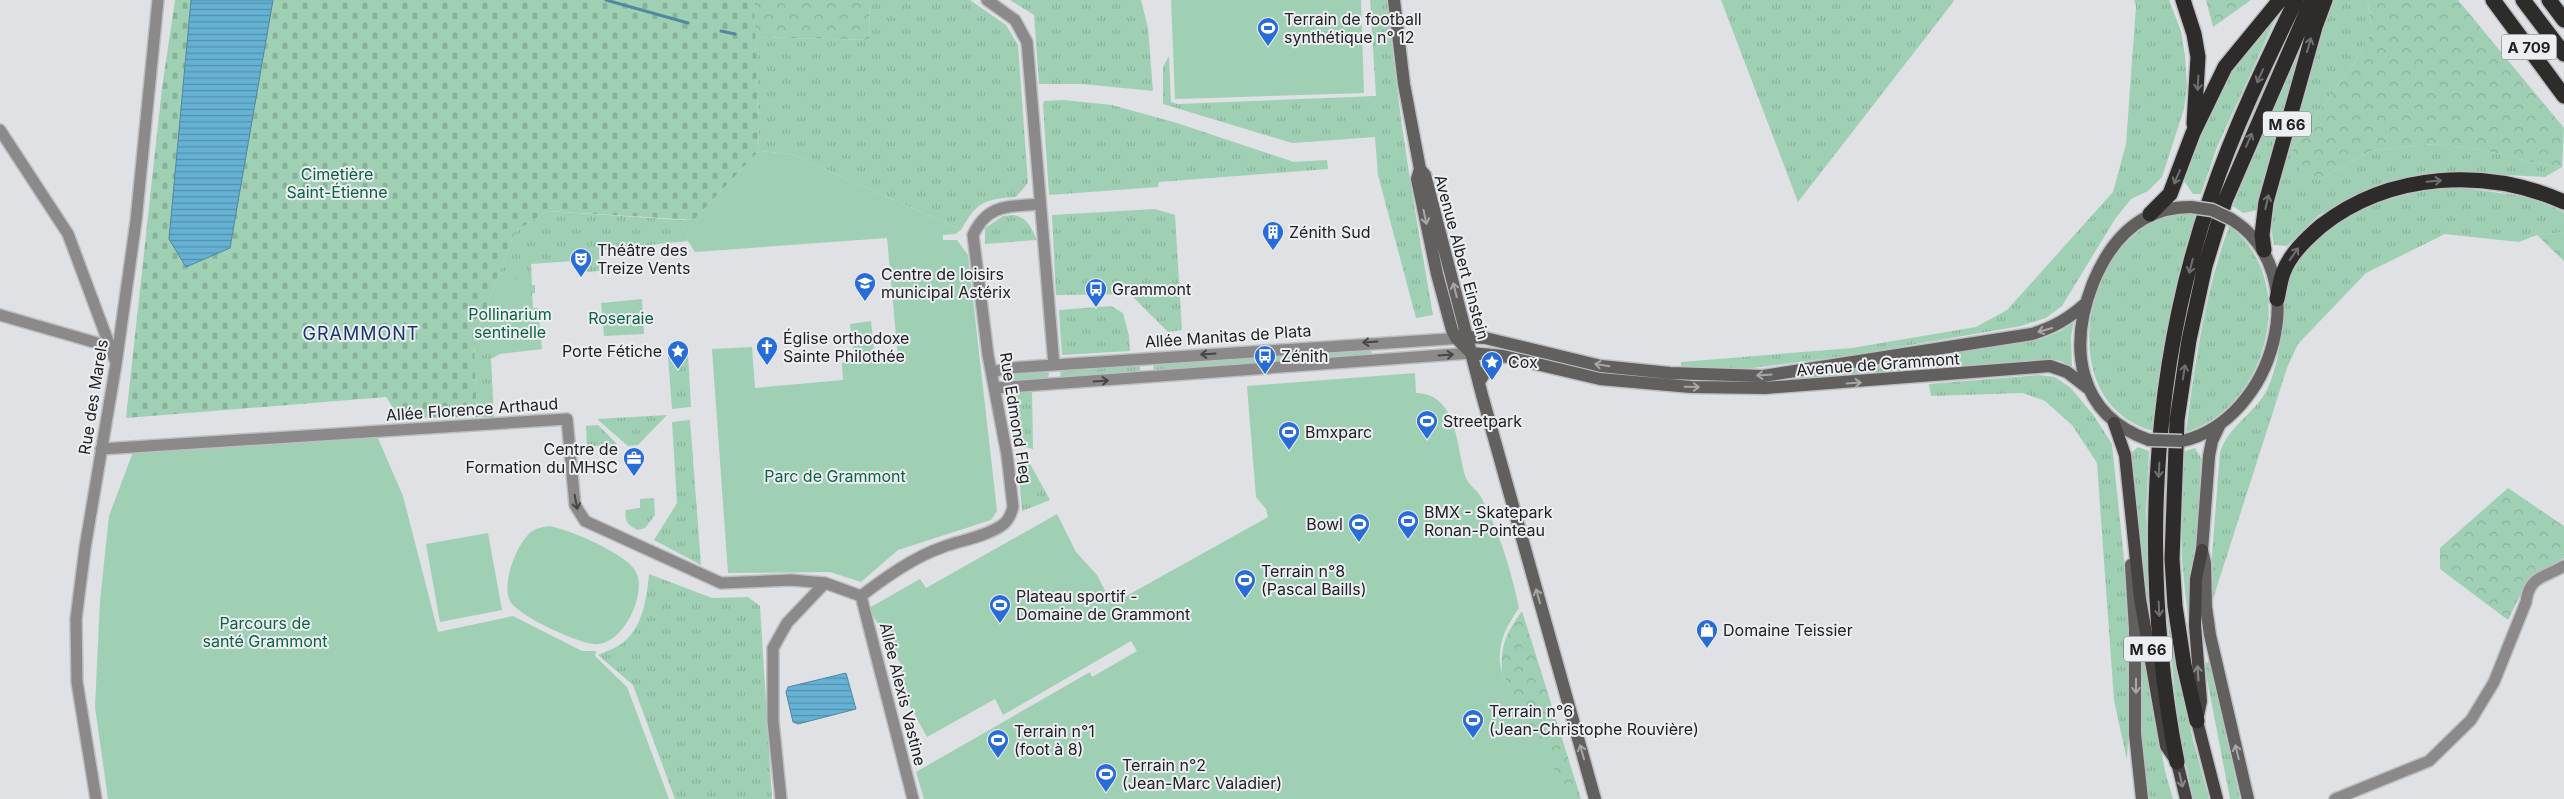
<svg xmlns="http://www.w3.org/2000/svg" width="2564" height="799" viewBox="0 0 2564 799" font-family="Inter,sans-serif">
<style>
.grass{fill:url(#grass-tufts)}
.forest{fill:url(#forest-crowns)}
.cemetery{fill:url(#cemetery-stones)}
.green{fill:#9fd0b4}
.water{fill:url(#water-rules);stroke:#51879f}
.lines{fill:none;stroke-linecap:round;stroke-linejoin:round}
.stream{stroke:#51879f;stroke-width:3}
.street-casing{stroke:#bdbfc2;stroke-width:14}
.secondary-casing{stroke:#bdbfc2;stroke-width:15}
.primary-casing{stroke:#bdbfc2;stroke-width:15}
.highway-casing{stroke:#bdbfc2;stroke-width:18}
.street{stroke:#8b8989;stroke-width:11}
.secondary{stroke:#625f5f;stroke-width:12}
.primary{stroke:#464242;stroke-width:12}
.highway{stroke:#2e2b2b;stroke-width:15}
.secondary-bridge-casing{stroke:#bdbfc2;stroke-width:15;stroke-linecap:butt}
.secondary-bridge{stroke:#625f5f;stroke-width:12}
.oneway{stroke:#706f71}
.oneway2{stroke:#a7a6a8}
.oneway3{stroke:#474647}
.oneway4{stroke:#888788}
.labels{text-anchor:middle;dominant-baseline:central;stroke-width:4;stroke-linejoin:round;paint-order:stroke}
.shield{fill:#eceef2;stroke:#5f5f62;stroke-width:1}
.shield-label{font-size:15px;font-weight:bold;fill:#222224}
.poi-label{font-size:16px;fill:#222224;stroke:#eceef2;text-anchor:start}
.park-label{font-size:16px;fill:#0c6340;stroke:#eceef2}
.street-label{font-size:16px;fill:#222224;stroke:#eceef2}
.neighbourhood-label{font-size:18px;letter-spacing:1px;fill:#17376c;stroke:#eceef2}
</style>
<defs>
<pattern id="grass-tufts" width="24" height="20" patternUnits="userSpaceOnUse" patternTransform="scale(1.25)"><rect width="24" height="20" fill="#9fd0b4"/><path d="M3 7l-1-3M5 7V3M7 7l1-3M15 17l-1-3M17 17v-4M19 17l1-3" fill="none" stroke="#89b29b"/></pattern>
<pattern id="forest-crowns" width="20" height="18" patternUnits="userSpaceOnUse" patternTransform="scale(1.25)"><rect width="20" height="18" fill="#9fd0b4"/><path d="M2 6a3 3 0 1 1 6 0M12 15a3 3 0 1 1 6 0" fill="none" stroke="#89b29b"/></pattern>
<pattern id="cemetery-stones" width="16" height="16" patternUnits="userSpaceOnUse" patternTransform="scale(1.25)"><rect width="16" height="16" fill="#9fd0b4"/><path d="M2 7V4a2 2 0 0 1 4 0v3zM10 15v-3a2 2 0 0 1 4 0v3z" fill="#89b29b"/></pattern>
<pattern id="water-rules" width="6" height="5" patternUnits="userSpaceOnUse" patternTransform="scale(1.25)"><rect width="6" height="5" fill="#65b2d4"/><path d="M0 2.5h6" fill="none" stroke="#5390ac"/></pattern>
</defs>
<rect width="100%" height="100%" fill="#dfe1e5"/>
<!-- grass -->
<path class="grass" d="M869 0H970L1006 25 1018 45 1028 183 1016 197C984 199 977 202 961 230L791 154 759 151 755 37 870 40Z
M1010 0H1141L1148 28 1153 91 1083 84H1039L1034 15Z
M1370 0H1388C1396 106 1415 211 1433 315L1416 318 1378 175 1375 137 1292 143 1163 104V67L1169 56 1171 102 1178 104 1376 96Z
M1721 0H1953L1954 1 1798 202Z
M2134 0H2169L2181 31 2185 56 2187 87 2184 109 2162 177 2148 191 2131 199 2115 219 2062 306 2046 318 2021 326 1852 355 1784 364 1737 370H1686L1681 367V362L1852 348 1976 327 2007 310 2113 192 2126 144 2136 6Z
M2332 0H2367L2373 30 2355 62 2292 148 2318 180 2370 151 2434 144 2479 149 2531 162 2562 167 2545 177 2462 173 2431 174 2394 180 2319 215 2287 246 2274 245C2268 219 2276 195 2282 169 2294 112 2311 55 2332 0Z
M2281 7 2217 147 2201 194H2193L2184 181 2206 115 2238 57Z
M2303 40 2306 41 2258 210 2243 213 2233 206 2270 109Z
M1063 100 1112 105 1177 123 1294 162 1327 160 1328 169 1159 182 1158 187 1049 195 1043 105 1044 101Z
M2456 187 2529 197 2564 212V232L2537 235 2519 242 2445 234 2366 273 2298 344 2287 368 2213 599 2212 556 2220 452C2230 423 2259 412 2270 383 2284 348 2281 311 2290 275 2291 268 2298 262 2302 256 2336 209 2401 192 2456 187Z
M1155 209 1175 215 1182 330 1168 332 1130 294 1056 295 1052 215Z
M547 211 682 220 688 241 599 250 600 271 587 272 588 260 531 264 532 285H535V293H532L533 308H538L542 349 500 354 491 359 494 417H477L474 338 515 232Z
M2183 214H2197C2174 286 2162 357 2153 431 2064 407 2077 279 2138 232 2151 221 2166 216 2183 214Z
M1014 215C1028 218 1031 227 1037 240L985 244V228L1003 216Z
M2229 226C2301 279 2268 408 2186 432 2195 363 2205 292 2229 226Z
M1111 306 1123 313 1129 336 1130 351 1062 355 1059 310Z
M2074 321 2071 337 2072 368 2061 361 2046 359 1764 384 1687 381 1738 380 2041 339 2061 331Z
M1371 347 1372 357 1154 372 1153 363Z
M678 351 688 354 691 407 672 409 668 357Z
M1140 364V375L1061 380 1060 370Z
M1046 371 1049 373 1048 379 1008 382 1005 378 1008 373Z
M2039 375 2055 377 2071 388 2094 416 2112 444 2127 588 2131 681 2127 760 2114 700 2097 463 2072 425 2045 401 2023 393 1931 396 1929 384Z
M1032 390 1033 449 1013 444 1009 393Z
M667 415 638 445 628 446 597 419Z
M690 420 701 565 654 540 677 503 672 422Z
M598 425 617 444 587 447 586 426Z
M2138 447 2149 451 2146 512 2151 623 2148 624 2131 453Z
M2195 448 2201 458 2192 629H2189L2182 561V452Z
M1028 460 1050 500 1022 511 1018 464Z
M654 498 655 515 645 528 638 530C628 526 624 521 626 510L640 508V499Z
M649 574 712 598 748 597 760 606 772 799H675L633 685 598 655C607 651 619 647 626 640 643 625 647 596 649 574Z
M2166 603 2169 604 2192 736 2209 799H2193L2178 725Z
M2140 646H2142L2165 771 2173 799H2147L2140 733Z
M2210 662 2240 799H2230L2204 663Z"/>
<!-- forest -->
<path class="forest" d="M754 0H869L870 40 755 37Z
M2206 0H2251L2213 27Z
M2367 0H2458L2564 128 2562 167 2531 162 2479 149 2434 144 2370 151 2318 180H2302L2292 148 2355 62 2373 30Z
M2564 232V261L2537 235Z
M2508 488 2564 526V558L2528 579 2508 620 2440 569V548Z
M1522 611 1581 799H1559L1567 794 1502 673C1500 646 1506 633 1522 611Z"/>
<!-- cemetery -->
<path class="cemetery" d="M175 0H754L759 151 694 220 547 211 515 232 474 338 477 417 400 418 386 397 126 418 162 88Z"/>
<!-- green -->
<path class="green" d="M1171 0H1361L1364 93 1175 99Z
M759 151 791 154 961 230 955 234 943 235V240H957L968 255 997 511 991 520 898 550 861 582 830 572 728 573 712 349 752 347 755 388 843 380 842 363 855 361 850 324 871 321 875 360 898 357 887 238 695 252 688 241 682 220H694Z
M530 279 532 310H537L540 348 476 353V339L498 280Z
M642 299 644 334 604 336 601 303Z
M1415 373 1416 393C1459 394 1456 449 1466 478 1469 486 1479 491 1482 499 1500 534 1511 570 1519 608 1505 628 1495 648 1502 673L1568 794 1559 799H924L916 772 1090 672 1092 677 1137 651 1131 641 1003 715 995 699 927 737 897 683 903 668 869 608 920 579 926 588 1057 514 1076 552 1097 575 1112 604 1268 517 1266 509 1256 497 1247 386Z
M377 436 403 496 438 632 513 616 582 651H596L595 656 627 687 669 799H108L95 707 100 601 109 516 133 452Z
M549 526C568 529 631 555 637 574 646 597 621 648 593 644 576 642 518 616 510 601 501 584 517 543 531 532 537 528 542 527 549 526Z
M488 533 502 610 440 622 426 544Z"/>
<!-- water -->
<path class="water" d="M191 0H273L230 248 186 267 169 239Z
M846 673 856 709 798 724 793 722 786 692 788 687Z"/>
<g class="lines">
<!-- stream -->
<path class="stream" d="M606 0 688 23
M721 31 735 34"/>
<!-- street casing -->
<g class="street-casing">
<path id="street" d="M987 0 1015 20 1027 42 1054 365
M0 130 68 234 115 360
M0 315 111 347
M992 372 1009 368 1463 338
M996 388 1471 353
M101 449 567 419 575 505 585 521 721 583 791 580 825 583 861 596
M861 596C886 577 914 557 943 547 962 540 984 537 1001 526 1008 522 1011 515 1013 507L1007 455 988 355 973 235C988 203 1009 207 1040 204
M861 596 913 799
M96 799 77 682 76 619 85 548 116 364 136 221 158 0
M781 799 773 721V648L787 623 825 583
M2335 799 2429 761 2471 720 2494 682 2526 602C2529 576 2544 578 2564 566"/>
</g>
<!-- secondary casing -->
<g class="secondary-casing">
<path id="secondary" d="M1394 0 1404 84 1420 169 1425 175 1482 395 1595 799
M1420 169 1417 179 1437 274 1452 330 1456 338 1471 353 1503 356 1600 379 1691 387 1765 388 2050 366 2067 372 2089 389
M1468 337 1485 338 1601 366 1670 373 1763 376 2032 334C2054 327 2068 319 2085 304
M1479 382 1491 363 1503 356
M2220 424 2212 441 2209 456 2202 550 2205 563 2206 607 2210 635 2248 799
M2149 440C2077 415 2068 347 2093 283 2111 239 2141 207 2191 207
M2182 441C2274 420 2317 272 2231 219
M2131 565 2135 629V734L2142 799"/>
</g>
<!-- primary casing -->
<g class="primary-casing">
<path id="primary" d="M2114 423 2125 455 2140 599 2166 746 2177 762 2186 799
M2202 550 2196 579 2195 625 2201 701 2197 721 2217 799"/>
</g>
<!-- highway casing -->
<g class="highway-casing">
<path id="highway" d="M2183 0 2194 34 2198 57 2194 124
M2493 0 2564 96
M2523 0 2564 54
M2549 0 2564 20
M2150 214 2170 194 2193 133 2225 67 2280 0
M2264 250 2262 235 2266 202 2315 27 2325 0
M2277 299C2279 291 2280 281 2283 273 2290 254 2306 239 2321 226 2390 172 2486 167 2564 202
M2197 721 2184 665 2175 606 2172 559 2177 420 2189 340 2205 266 2225 201 2312 0
M2177 762C2141 577 2149 375 2211 196 2234 128 2265 64 2296 0"/>
</g>
<!-- street -->
<use href="#street" class="street"/>
<!-- secondary -->
<use href="#secondary" class="secondary"/>
<!-- primary -->
<use href="#primary" class="primary"/>
<!-- highway -->
<use href="#highway" class="highway"/>
<!-- secondary-bridge casing -->
<g class="secondary-bridge-casing">
<path id="secondary-bridge" d="M2191 207 2212 210 2231 219
M2149 440 2182 441"/>
</g>
<!-- secondary-bridge -->
<use href="#secondary-bridge" class="secondary-bridge"/>
</g>
<!-- one-way arrows -->
<defs><path id="oneway-shaft" d="M-6 0H5M1.5-3L5.5 0L1.5 3" fill="none" stroke-width="1.6" stroke-linecap="round" stroke-linejoin="round" transform="scale(1.25)"/></defs>
<g class="oneway">
<use href="#oneway-shaft" transform="translate(2309 45) rotate(-74)"/>
<use href="#oneway-shaft" transform="translate(2260 76) rotate(114)"/>
<use href="#oneway-shaft" transform="translate(2198 83) rotate(93)"/>
<use href="#oneway-shaft" transform="translate(2249 140) rotate(-66)"/>
<use href="#oneway-shaft" transform="translate(2177 177) rotate(113)"/>
<use href="#oneway-shaft" transform="translate(2434 181) rotate(-5)"/>
<use href="#oneway-shaft" transform="translate(2267 202) rotate(-77)"/>
<use href="#oneway-shaft" transform="translate(2294 254) rotate(-55)"/>
<use href="#oneway-shaft" transform="translate(2191 266) rotate(104)"/>
<use href="#oneway-shaft" transform="translate(2184 372) rotate(-81)"/>
<use href="#oneway-shaft" transform="translate(2159 470) rotate(93)"/>
<use href="#oneway-shaft" transform="translate(2159 609) rotate(87)"/>
</g>
<g class="oneway2">
<use href="#oneway-shaft" transform="translate(1425 217) rotate(78)"/>
<use href="#oneway-shaft" transform="translate(1455 290) rotate(-104)"/>
<use href="#oneway-shaft" transform="translate(2045 330) rotate(164)"/>
<use href="#oneway-shaft" transform="translate(1602 365) rotate(-170)"/>
<use href="#oneway-shaft" transform="translate(1764 375) rotate(176)"/>
<use href="#oneway-shaft" transform="translate(1854 383) rotate(-4)"/>
<use href="#oneway-shaft" transform="translate(1692 387) rotate(1)"/>
<use href="#oneway-shaft" transform="translate(1538 596) rotate(-106)"/>
<use href="#oneway-shaft" transform="translate(2136 686) rotate(90)"/>
<use href="#oneway-shaft" transform="translate(1582 752) rotate(-106)"/>
<use href="#oneway-shaft" transform="translate(2237 752) rotate(-104)"/>
</g>
<g class="oneway3">
<use href="#oneway-shaft" transform="translate(1370 342) rotate(176)"/>
<use href="#oneway-shaft" transform="translate(1208 354) rotate(176)"/>
<use href="#oneway-shaft" transform="translate(1446 355) rotate(-4)"/>
<use href="#oneway-shaft" transform="translate(1101 381) rotate(-4)"/>
<use href="#oneway-shaft" transform="translate(576 502) rotate(79)"/>
</g>
<g class="oneway4">
<use href="#oneway-shaft" transform="translate(2198 673) rotate(-94)"/>
<use href="#oneway-shaft" transform="translate(2181 780) rotate(77)"/>
</g>
<!-- icons -->
<defs>
<g id="stadium-pin" transform="scale(1.125)"><path d="M0 17L-7.5 6A9.5 9.5 0 1 1 7.5 6Z" fill="#286cd8" stroke="#eceef2"/><path d="M0-5a6.5 5 0 1 0 0 10a6.5 5 0 1 0 0-10ZM-3.5-1.8h7v3.6h-7Z" fill="#fff"/></g>
<g id="building-pin" transform="scale(1.125)"><path d="M0 17L-7.5 6A9.5 9.5 0 1 1 7.5 6Z" fill="#286cd8" stroke="#eceef2"/><path d="M-4-6H4V6H1V3H-1V6H-4ZM-2.5-4.3h1.7v1.8h-1.7ZM.8-4.3h1.7v1.8H.8ZM-2.5-1h1.7V.8h-1.7ZM.8-1h1.7V.8H.8Z" fill="#fff"/></g>
<g id="theatre-pin" transform="scale(1.125)"><path d="M0 17L-7.5 6A9.5 9.5 0 1 1 7.5 6Z" fill="#286cd8" stroke="#eceef2"/><path d="M-5-5.5Q0-4 5-5.5V0Q5 5 0 6Q-5 5-5 0ZM-3.3-2.5H-1v1.5H-3.3ZM1-2.5H3.3v1.5H1ZM-2.8 1Q0 5.5 2.8 1Z" fill="#fff"/></g>
<g id="school-pin" transform="scale(1.125)"><path d="M0 17L-7.5 6A9.5 9.5 0 1 1 7.5 6Z" fill="#286cd8" stroke="#eceef2"/><path d="M0-5L7-2L0 1L-7-2ZM-4 1L0 2.5L4 1V4Q0 6-4 4Z" fill="#fff"/></g>
<g id="bus-pin" transform="scale(1.125)"><path d="M0 17L-7.5 6A9.5 9.5 0 1 1 7.5 6Z" fill="#286cd8" stroke="#eceef2"/><path d="M-5-6H5V4H4V6H2V4H-2V6H-4V4H-5ZM-3.5-4V0h7V-4ZM-3.5 1.2v1.5H-2V1.2ZM2 1.2v1.5H3.5V1.2Z" fill="#fff"/></g>
<g id="church-pin" transform="scale(1.125)"><path d="M0 17L-7.5 6A9.5 9.5 0 1 1 7.5 6Z" fill="#286cd8" stroke="#eceef2"/><path d="M-1.2-6h2.4v3.5h3.3v2.4h-3.3V6h-2.4V-.1h-3.3v-2.4h3.3Z" fill="#fff"/></g>
<g id="sight-pin" transform="scale(1.125)"><path d="M0 17L-7.5 6A9.5 9.5 0 1 1 7.5 6Z" fill="#286cd8" stroke="#eceef2"/><path d="M0-6L1.8-2.2L6-1.7L2.9 1.2L3.7 5.4L0 3.3L-3.7 5.4L-2.9 1.2L-6-1.7L-1.8-2.2Z" fill="#fff"/></g>
<g id="office-pin" transform="scale(1.125)"><path d="M0 17L-7.5 6A9.5 9.5 0 1 1 7.5 6Z" fill="#286cd8" stroke="#eceef2"/><path d="M-6-3h4V-5.5h4V-3h4V5H-6ZM-1-4.5V-3h2v-1.5ZM-6 0V1H6V0Z" fill="#fff"/></g>
<g id="shop-pin" transform="scale(1.125)"><path d="M0 17L-7.5 6A9.5 9.5 0 1 1 7.5 6Z" fill="#286cd8" stroke="#eceef2"/><path d="M-5-2.5h2.3a2.7 3.5 0 0 1 5.4 0H5L5.5 6h-11ZM-1.5-2.5h3a1.5 2.3 0 0 0-3 0Z" fill="#fff"/></g>
</defs>
<g fill-rule="evenodd">
<use href="#stadium-pin" x="1268" y="28"/>
<use href="#building-pin" x="1273" y="232"/>
<use href="#theatre-pin" x="581" y="259"/>
<use href="#school-pin" x="865" y="283"/>
<use href="#bus-pin" x="1096" y="289"/>
<use href="#church-pin" x="767" y="347"/>
<use href="#sight-pin" x="678" y="351"/>
<use href="#bus-pin" x="1265" y="356"/>
<use href="#sight-pin" x="1492" y="362"/>
<use href="#stadium-pin" x="1427" y="421"/>
<use href="#stadium-pin" x="1289" y="432"/>
<use href="#office-pin" x="634" y="458"/>
<use href="#stadium-pin" x="1408" y="521"/>
<use href="#stadium-pin" x="1359" y="524"/>
<use href="#stadium-pin" x="1245" y="580"/>
<use href="#stadium-pin" x="1000" y="605"/>
<use href="#shop-pin" x="1707" y="630"/>
<use href="#stadium-pin" x="1473" y="720"/>
<use href="#stadium-pin" x="998" y="740"/>
<use href="#stadium-pin" x="1106" y="774"/>
</g>
<g class="labels">
<!-- shield labels -->
<g class="shield">
<rect x="2501.5" y="34.5" width="55" height="25" rx="4"/>
<rect x="2263" y="111.5" width="48" height="25" rx="4"/>
<rect x="2124" y="636.5" width="48" height="25" rx="4"/>
</g>
<g class="shield-label">
<text x="2529" y="47">A 709</text>
<text x="2287" y="124">M 66</text>
<text x="2148" y="649">M 66</text>
</g>
<!-- poi labels -->
<g class="poi-label">
<text x="1284" y="19">Terrain de football<tspan x="1284" dy="18">synthétique n° 12</tspan></text>
<text x="1289" y="232">Zénith Sud</text>
<text x="597" y="250">Théâtre des<tspan x="597" dy="18">Treize Vents</tspan></text>
<text x="881" y="274">Centre de loisirs<tspan x="881" dy="18">municipal Astérix</tspan></text>
<text x="1112" y="289">Grammont</text>
<text x="783" y="338">Église orthodoxe<tspan x="783" dy="18">Sainte Philothée</tspan></text>
<text x="662" y="351" text-anchor="end">Porte Fétiche</text>
<text x="1281" y="356">Zénith</text>
<text x="1508" y="362">Cox</text>
<text x="1443" y="421">Streetpark</text>
<text x="1305" y="432">Bmxparc</text>
<text x="618" y="449" text-anchor="end">Centre de<tspan x="618" dy="18">Formation du MHSC</tspan></text>
<text x="1424" y="512">BMX - Skatepark<tspan x="1424" dy="18">Ronan-Pointeau</tspan></text>
<text x="1343" y="524" text-anchor="end">Bowl</text>
<text x="1261" y="571">Terrain n°8<tspan x="1261" dy="18">(Pascal Baills)</tspan></text>
<text x="1016" y="596">Plateau sportif -<tspan x="1016" dy="18">Domaine de Grammont</tspan></text>
<text x="1723" y="630">Domaine Teissier</text>
<text x="1489" y="711">Terrain n°6<tspan x="1489" dy="18">(Jean-Christophe Rouvière)</tspan></text>
<text x="1014" y="731">Terrain n°1<tspan x="1014" dy="18">(foot à 8)</tspan></text>
<text x="1122" y="765">Terrain n°2<tspan x="1122" dy="18">(Jean-Marc Valadier)</tspan></text>
</g>
<!-- park labels -->
<g class="park-label">
<text x="337" y="174">Cimetière<tspan x="337" dy="18">Saint-Étienne</tspan></text>
<text x="510" y="314">Pollinarium<tspan x="510" dy="18">sentinelle</tspan></text>
<text x="621" y="318">Roseraie</text>
<text x="835" y="476">Parc de Grammont</text>
<text x="265" y="623">Parcours de<tspan x="265" dy="18">santé Grammont</tspan></text>
</g>
<!-- street labels -->
<g class="street-label">
<text transform="translate(1462 257) rotate(75)">Avenue Albert Einstein</text>
<text transform="translate(1228 336) rotate(-4)">Allée Manitas de Plata</text>
<text transform="translate(1878 364) rotate(-4)">Avenue de Grammont</text>
<text transform="translate(93 397) rotate(-81)">Rue des Marels</text>
<text transform="translate(472 409) rotate(-4)">Allée Florence Arthaud</text>
<text transform="translate(1016 418) rotate(81)">Rue Edmond Fleg</text>
<text transform="translate(903 694) rotate(76)">Allée Alexis Vastine</text>
</g>
<!-- neighbourhood labels -->
<g class="neighbourhood-label">
<text x="361" y="333">GRAMMONT</text>
</g>
</g>
</svg>
